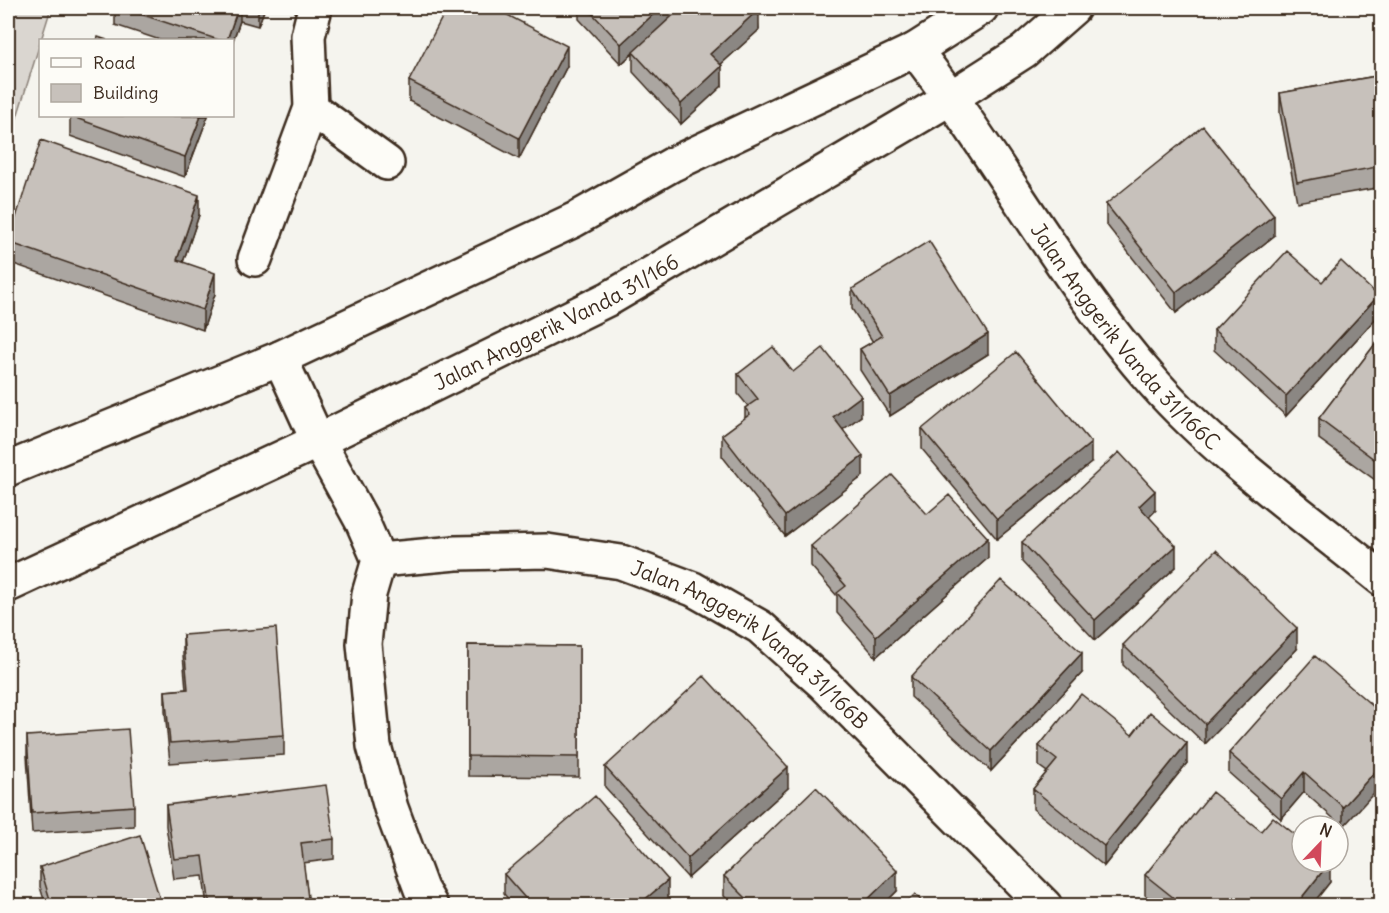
<svg xmlns="http://www.w3.org/2000/svg" width="1389" height="913" viewBox="0 0 1389 913" font-family="Delius,sans-serif">
<style>
.green{fill:#dad6d0;stroke:#8a8077;stroke-width:1.5}
.lines{fill:none;stroke-linecap:round;stroke-linejoin:round}
.minor-casing{stroke:#3b2a1e;stroke-width:38}
.minor{stroke:#fdfcf7;stroke-width:33}
.wall{fill:#aba6a1;stroke:#3b2a1e;stroke-width:1.5}
.shaded-wall{fill:#8b8783;stroke:#3b2a1e;stroke-width:1.5}
.building{fill:#c7c1bb;stroke:#3b2a1e;stroke-width:1.5}
.labels{text-anchor:middle;dominant-baseline:central;stroke-width:4.5;stroke-linejoin:round;paint-order:stroke}
.street-label{font-size:21px;fill:#3b2a1e;stroke:#fdfcf7}
</style>
<rect width="100%" height="100%" fill="#f5f4ee"/>
<filter id="ink" filterUnits="userSpaceOnUse"><feTurbulence type="fractalNoise" baseFrequency=".0167" numOctaves="2"/><feDisplacementMap in="SourceGraphic" scale="12" xChannelSelector="R" yChannelSelector="G"/><feConvolveMatrix kernelMatrix="1 2 1 2 8 2 1 2 1" color-interpolation-filters="sRGB"/></filter>
<g filter="url(#ink)">
<!-- green -->
<path class="green" d="M8 8H51L8 146Z"/>
<g class="lines">
<!-- minor casing -->
<g class="minor-casing">
<g id="minor">
<path id="s1" d="M915 50C999 158 1063 280 1154 383 1219 456 1306 517 1382 579"/>
<path d="M311 108 387 163"/>
<path d="M255 259 311 108 308 36 315 8"/>
<path d="M280 358 318 441 362 521 379 560 369 594 364 644 374 746 391 808 421 889 431 906"/>
<path d="M8 469 280 358 574 220 673 164 915 50 981 8"/>
<path id="s2" d="M379 560 456 553 547 551 621 562 693 589 760 627 824 684 1045 906"/>
<path id="s3" d="M8 585 318 441 610 298 952 97 1024 51 1073 8"/>
</g>
</g>
<!-- minor -->
<use href="#minor" class="minor"/>
</g>
<!-- wall -->
<path class="wall" d="M115 8H265L258 26 240 21 232 43V40H160L115 25Z
M544 8H554L552 12Z
M579 8H757L759 30 721 64 722 86 681 124 633 72V54L621 64 579 19Z
M567 66 519 159 409 101V81Z
M1382 75V187L1297 202 1280 113V93Z
M70 116H208L185 177 70 136Z
M1106 204 1274 236 1176 313 1106 224Z
M199 215 183 262 215 294 203 330 8 262V240Z
M1382 251V284L1376 280V260Z
M852 289 988 354 890 416 860 370V349L873 342 852 309Z
M1378 316 1286 416 1214 350V330Z
M1382 335V485L1319 439V418Z
M793 372 861 416 843 429 863 476 785 536 722 456V435L745 418V408L748 406 738 394V374Z
M922 429 1091 463 997 539 922 449Z
M1155 511 1149 517 1176 567 1095 640 1022 562V542Z
M927 514 988 558 876 657 837 613V596L811 566V546Z
M183 635 284 735V755L170 763 165 711V691L186 689 183 655Z
M468 645 579 646V777L468 776Z
M1123 645 1297 649 1205 744 1123 665Z
M1082 673 991 771 911 697V677Z
M1382 714 1343 827 1304 792 1281 819 1229 773V753Z
M1132 735 1187 763 1104 866 1033 809V789L1047 772 1039 766V746Z
M27 736 134 806V826L32 833 27 756Z
M605 767 788 788 688 878 605 787Z
M166 805 334 839V859L303 863 308 898V906H207L203 876 174 879 166 826Z
M1261 831 1330 882 1311 906H1158L1145 895V875Z
M40 867 162 906H46L40 887Z
M504 874 668 900 661 906H514L504 894Z
M724 876 897 891 882 906H734L724 896Z"/>
<!-- shaded-wall -->
<path class="shaded-wall" d="M238 8H240V21L232 43V40H227Z
M258 8H265L258 26Z
M660 8H681L621 64V44Z
M759 9V30L710 74V54Z
M567 46V66L519 159V138Z
M722 66V86L681 124V104Z
M201 116H208L185 177V157Z
M199 195V215L177 280V260Z
M1274 215V236L1176 313V292Z
M215 273V294L203 330V310Z
M1378 296V316L1286 416V396Z
M988 334V354L890 416V396Z
M861 396V416L833 437V417Z
M1091 443V463L997 539V519Z
M863 456V476L785 536V516Z
M1155 491V511L1139 527V506Z
M988 538V558L876 657V636Z
M1176 546V567L1095 640V620Z
M1297 628V649L1205 744V724Z
M1082 653V673L991 771V751Z
M1187 743V763L1104 866V846Z
M1382 764V784L1343 827V807Z
M788 767V788L688 878V858Z
M1304 772V792L1281 819V799Z
M1330 862V882L1311 906H1295Z
M897 871V891L882 906H861Z
M668 880V900L661 906H637Z"/>
<!-- building -->
<path class="building" d="M122 8H238L227 40H219Z
M447 8H494L567 46 519 138 409 81Z
M587 8H660L621 44Z
M681 8H757L759 9 710 54 722 66 681 104 633 52Z
M98 37 107 40H97Z
M1382 75V166L1297 182 1280 93Z
M70 116H201L185 157Z
M1203 126 1274 215 1176 292 1106 204Z
M41 140 199 195 177 260 215 273 203 310 8 242Z
M929 241 988 334 890 396 860 349 882 336 852 289Z
M1287 251 1322 282 1341 261 1378 296 1286 396 1214 330Z
M1382 251V263L1376 260Z
M1382 335V465L1319 418Z
M773 347 793 372 823 348 861 396 833 417 863 456 785 516 722 435 750 414 745 408 758 399 738 374Z
M1016 352 1091 443 997 519 922 429Z
M1119 452 1155 491 1139 506 1176 546 1095 620 1022 542Z
M892 475 927 514 949 495 988 538 876 636 837 593 846 586 811 546Z
M1216 550 1297 628 1205 724 1123 645Z
M1001 580 1082 653 991 751 911 677Z
M276 628 284 735 170 743 165 691 188 689 183 635Z
M468 645 579 646V757L468 756Z
M1315 656 1382 714V764L1343 807 1304 772 1281 799 1229 753Z
M704 676 788 767 688 858 605 767Z
M1081 694 1132 735 1150 712 1187 743 1104 846 1033 789 1057 760 1039 746Z
M128 729 134 806 32 813 27 736Z
M326 785 334 839 301 843 308 898 249 906H210L203 856 174 859 166 805Z
M816 787 897 871 861 906H754L724 876Z
M1212 792 1261 831 1273 817 1302 840V862H1330L1295 906H1184L1145 875Z
M595 796 668 880 637 906H532L504 874Z
M140 835 162 906H52L40 867Z
M915 894 926 906H903Z"/>
</g>
<g class="labels">
<!-- street labels -->
<g class="street-label">
<text stroke="none"><textPath href="#s3" startOffset="608">Jalan Anggerik Vanda 31/166</textPath></text>
<text stroke="none"><textPath href="#s1" startOffset="356">Jalan Anggerik Vanda 31/166C</textPath></text>
<text stroke="none"><textPath href="#s2" startOffset="398">Jalan Anggerik Vanda 31/166B</textPath></text>
</g>
</g>
<!-- margin -->
<rect width="1389" height="913" fill="none" stroke="#fdfcf7" stroke-width="30"/>
<rect x="15" y="15" width="1359" height="883" fill="none" stroke="#3b2a1e" stroke-width="2" filter="url(#ink)"/>
<!-- legend -->
<rect x="39" y="39" width="195" height="78" fill="#fdfcf7" stroke="#afa8a0" stroke-width="1.5"/>
<rect x="51" y="58" width="30" height="9" fill="#fdfcf7" stroke="#afa8a0" stroke-width="1.5"/>
<text x="93" y="69" font-size="18" fill="#3b2a1e">Road</text>
<rect x="51" y="84" width="30" height="18" fill="#c7c1bb" stroke="#afa8a0" stroke-width="1.5"/>
<text x="93" y="99" font-size="18" fill="#3b2a1e">Building</text>
<!-- north arrow -->
<g transform="translate(1320 844) rotate(23)"><circle r="28" fill="#fdfcf7" stroke="#afa8a0" stroke-width="1.5"/>
<path d="M0-4.5L10 22L0 15L-10 22Z" fill="#d1495b"/>
<text y="-9" font-size="16" font-weight="bold" text-anchor="middle" fill="#3b2a1e">N</text>
</g>
</svg>
